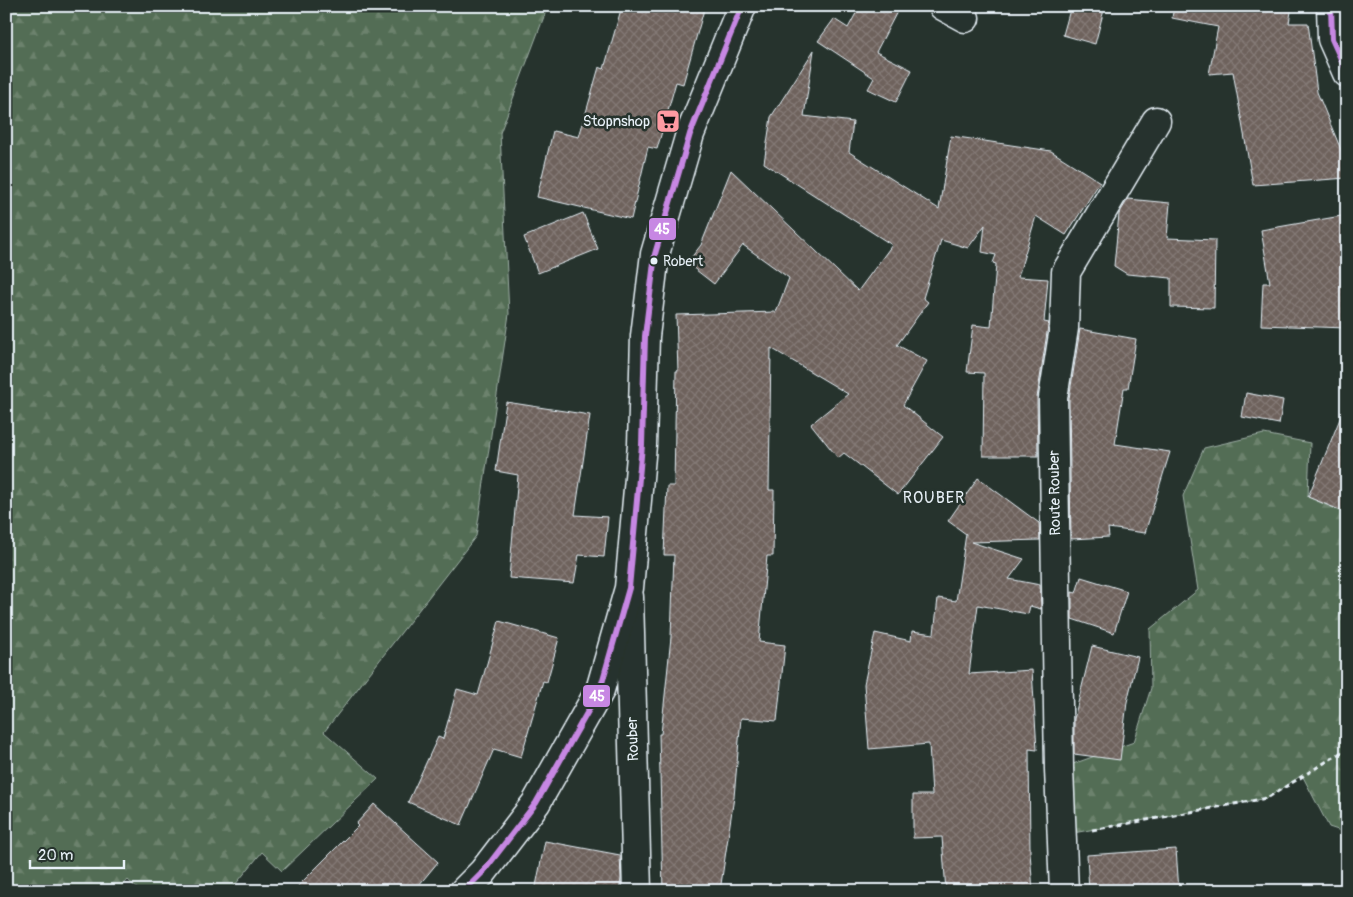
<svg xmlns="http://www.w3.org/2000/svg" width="1353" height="897" viewBox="0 0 1353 897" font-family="Pangolin,sans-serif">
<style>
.forest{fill:url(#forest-firs);stroke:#9eafa6}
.building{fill:url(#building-cross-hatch);stroke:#e8f1f8}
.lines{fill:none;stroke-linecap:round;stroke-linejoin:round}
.minor-casing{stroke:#e8f1f8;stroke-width:31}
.secondary-casing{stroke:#e8f1f8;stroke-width:31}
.path{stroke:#e8f1f8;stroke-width:3;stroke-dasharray:5 4;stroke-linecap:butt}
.minor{stroke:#26332d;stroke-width:28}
.secondary{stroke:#26332d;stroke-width:28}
.bus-1-casing{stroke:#26332d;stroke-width:10}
.bus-1{stroke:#c787e3;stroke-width:6}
.bus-dot{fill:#e8f1f8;stroke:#26332d;stroke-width:2}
.labels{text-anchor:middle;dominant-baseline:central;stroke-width:5;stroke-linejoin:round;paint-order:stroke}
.bus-label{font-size:14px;fill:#e8f1f8;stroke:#26332d;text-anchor:start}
.poi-label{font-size:15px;fill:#e8f1f8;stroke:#26332d;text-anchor:end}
.street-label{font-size:15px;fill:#e8f1f8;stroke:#26332d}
.neighbourhood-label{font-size:16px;letter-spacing:1px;fill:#e8f1f8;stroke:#26332d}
.line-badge{stroke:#26332d;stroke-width:2}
.badge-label{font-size:14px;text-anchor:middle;font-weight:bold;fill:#fff}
</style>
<defs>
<pattern id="forest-firs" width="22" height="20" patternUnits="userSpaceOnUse" patternTransform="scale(1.25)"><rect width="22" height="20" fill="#536d54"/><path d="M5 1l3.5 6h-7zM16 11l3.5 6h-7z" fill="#6c826d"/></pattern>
<pattern id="building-cross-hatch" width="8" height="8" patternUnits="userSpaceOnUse" patternTransform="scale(1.25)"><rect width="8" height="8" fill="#6e625c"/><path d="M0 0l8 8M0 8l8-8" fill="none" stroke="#837974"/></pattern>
</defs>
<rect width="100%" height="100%" fill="#26332d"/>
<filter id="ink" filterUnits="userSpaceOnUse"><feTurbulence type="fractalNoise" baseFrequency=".02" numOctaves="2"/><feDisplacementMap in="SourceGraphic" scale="10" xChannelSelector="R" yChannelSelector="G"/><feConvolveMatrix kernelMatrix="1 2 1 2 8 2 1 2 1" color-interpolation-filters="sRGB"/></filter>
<g filter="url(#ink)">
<!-- forest -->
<path class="forest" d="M6 6H548L500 133 509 314 476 536 324 732 378 779 282 871 262 852 230 891H140L128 880 116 891H6Z
M1264 434 1310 443 1308 497 1347 514V833L1329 827 1302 775 1267 798 1062 835 1059 769 1134 742 1151 688 1150 629 1198 590 1183 496 1204 448Z"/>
<!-- building -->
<path class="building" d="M622 6H705L683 84 676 82 657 149 648 147 631 219 537 197 553 131 579 137 599 67 604 69Z
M860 6H900L876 52 912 70 896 102 868 89 874 78 818 41 834 19 848 28Z
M1071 6H1105L1095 44 1063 35Z
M1174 6H1292L1289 23H1308L1317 92 1347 164V178L1253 185 1233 72 1209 74 1218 27 1172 18Z
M814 50 804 116 853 122 849 152 939 209 951 136 1051 151 1100 182 1066 235 1036 216 1018 277 1048 279 1044 322 1049 323 1048 326 1037 398 1038 456H983L984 373 967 372 973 325 991 327 996 264 993 263 996 255 982 252 985 225 968 248 941 240 923 298 928 302 897 345 927 361 903 405 943 437 898 495 844 453 838 458 811 424 848 394 771 348 769 490H774L773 556H767L759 642 785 645 777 721 741 718 734 797 720 891H663L659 734H661L671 637 674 555H664L667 486H674L676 371H678L676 315 776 312 789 278 743 245 714 284 687 263 701 245 731 170 858 291 892 245 764 163 771 117Z
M1128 199 1170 203 1167 238 1215 240 1214 308 1171 307V278L1127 274 1114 266 1119 214Z
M583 213 598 249 538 273 524 237Z
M1347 215V328L1261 325 1263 283H1270L1261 230Z
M1080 329 1136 339 1128 388H1124L1115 444 1170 452 1145 533 1108 528 1109 537 1071 539 1069 399Z
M1246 393 1283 400 1279 424 1242 417Z
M506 402 590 415 575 515 608 517 604 557 579 555 574 583 509 578 518 475 496 471Z
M1346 404H1347V513L1308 497Z
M978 478 1039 523 1040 540 971 542 1024 559 1009 579 1040 585 1041 609 1030 606 1028 614 978 605 969 674 1032 670 1037 750 1029 749 1030 852 1033 891H946L942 837 913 838V795H932L929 744 869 749 864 684 875 633 911 641 912 631 934 634 938 598 956 601 966 534 948 521Z
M1081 577 1127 591 1114 633 1072 619V592L1076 593Z
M499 621 559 638 547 682 543 681 521 757 494 749 461 825 408 802 438 737 443 739 457 689 478 695Z
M1092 646 1138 657 1127 702 1120 760 1074 754V719Z
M374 804 438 862 414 891H293L358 826 356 824Z
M545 841 620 855 621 879 619 891H535Z
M1176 849 1179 891H1089L1087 855Z"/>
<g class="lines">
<!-- minor casing -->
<g class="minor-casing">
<path id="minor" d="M943 6 965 18
M629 597 637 891
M1064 891 1059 769 1053 398 1064 328 1066 272 1156 121"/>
</g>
<!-- secondary casing -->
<g class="secondary-casing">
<path id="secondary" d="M1331 6 1332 39 1347 73
M464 891 483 872 536 803 600 690 629 588 642 445 645 336 655 254 690 134 742 6"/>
</g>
<!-- path -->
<path class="path" d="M1092 830 1267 798 1347 749"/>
<!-- minor -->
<use href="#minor" class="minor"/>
<!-- secondary -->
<use href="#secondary" class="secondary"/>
<!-- bus-1 casing -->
<g class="bus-1-casing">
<path id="bus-1" d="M1331 6 1332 39 1347 72
M464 891 483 872 536 803 600 690 629 588 642 445 645 336 655 254 690 134 742 6"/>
</g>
<!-- bus-1 -->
<use href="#bus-1" class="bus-1"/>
</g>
</g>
<!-- icons -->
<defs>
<g id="supermarket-square" transform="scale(1.25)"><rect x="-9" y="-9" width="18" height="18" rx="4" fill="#ff9aa2" stroke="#26332d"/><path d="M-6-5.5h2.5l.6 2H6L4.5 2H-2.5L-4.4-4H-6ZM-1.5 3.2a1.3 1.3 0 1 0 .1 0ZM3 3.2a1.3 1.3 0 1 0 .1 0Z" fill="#111"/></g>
</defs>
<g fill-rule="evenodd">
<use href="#supermarket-square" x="668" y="121"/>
</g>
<!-- markers -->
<circle class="bus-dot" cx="654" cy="261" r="4.5"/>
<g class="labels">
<!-- bus labels -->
<g class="bus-label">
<text x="663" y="261">Robert</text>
</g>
<!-- poi labels -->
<g class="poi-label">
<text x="650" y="121">Stopnshop</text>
</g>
<!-- street labels -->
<g class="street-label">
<text transform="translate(1055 493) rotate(-91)">Route Rouber</text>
<text transform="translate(633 739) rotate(-92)">Rouber</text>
</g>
<!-- neighbourhood labels -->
<g class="neighbourhood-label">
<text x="934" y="498">ROUBER</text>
</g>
</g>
<g class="line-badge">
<rect x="648" y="217" width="29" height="24" rx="5" fill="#c787e3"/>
<rect x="582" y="684" width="29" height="24" rx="5" fill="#c787e3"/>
</g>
<g class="badge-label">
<text x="662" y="234">45</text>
<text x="597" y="701">45</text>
</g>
<!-- margin -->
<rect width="1353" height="897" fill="none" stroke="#26332d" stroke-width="25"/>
<rect x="12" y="12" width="1328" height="872" fill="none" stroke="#e8f1f8" stroke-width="2" filter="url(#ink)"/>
<!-- scale -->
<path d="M30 860v8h94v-8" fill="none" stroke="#e8f1f8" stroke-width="2.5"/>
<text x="38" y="860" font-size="15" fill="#e8f1f8" stroke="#26332d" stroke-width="4" paint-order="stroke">20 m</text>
</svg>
